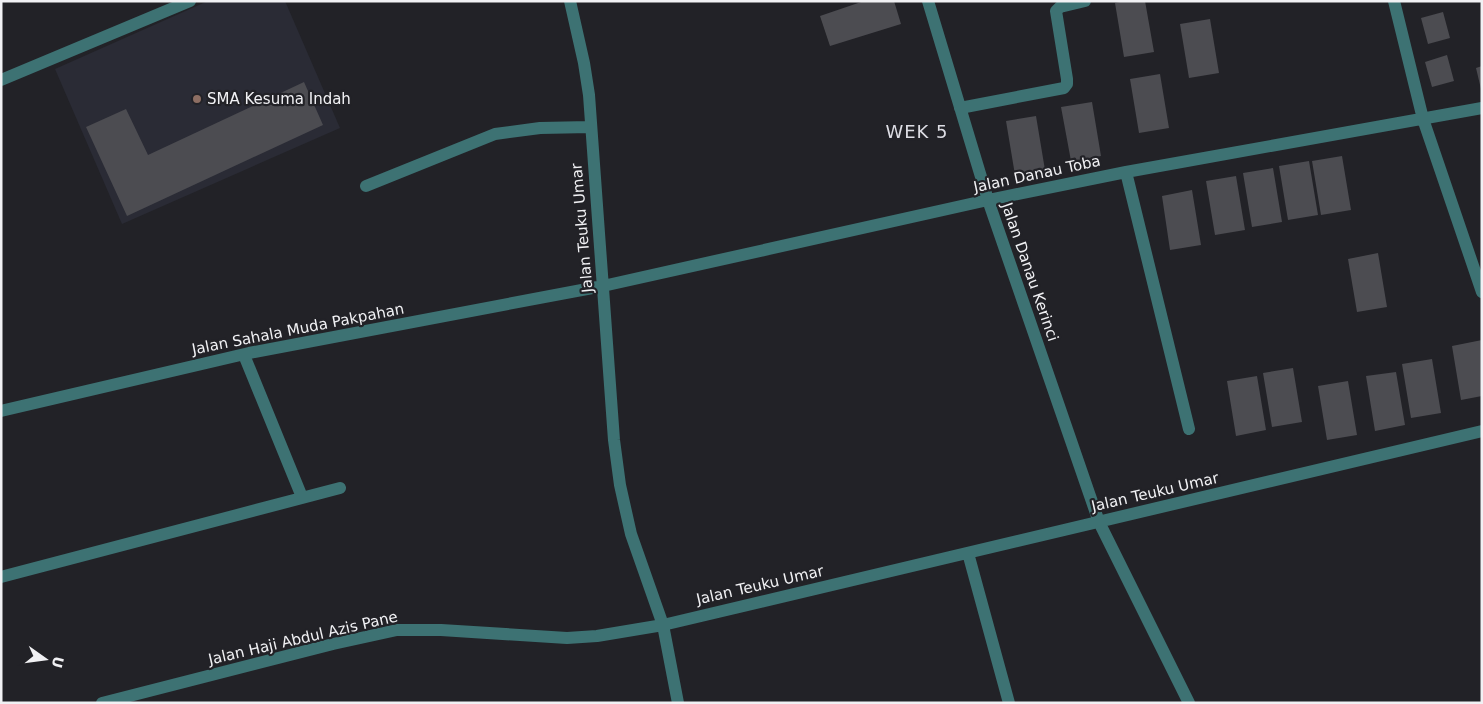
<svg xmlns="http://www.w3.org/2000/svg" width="1483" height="704" viewBox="0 0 1483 704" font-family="'DejaVu Sans',sans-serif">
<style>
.built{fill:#2a2b35}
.building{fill:#4c4c51}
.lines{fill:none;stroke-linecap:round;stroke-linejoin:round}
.minor{stroke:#3d7273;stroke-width:12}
.education-dot{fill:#8d6e63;stroke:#222227;stroke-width:2}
.labels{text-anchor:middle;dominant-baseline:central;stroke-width:4.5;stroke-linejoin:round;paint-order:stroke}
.poi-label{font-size:15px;fill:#f1f1f4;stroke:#222227;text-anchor:start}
.street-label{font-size:15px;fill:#f1f1f4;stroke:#222227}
.quarter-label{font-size:18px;letter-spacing:1px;fill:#dddde4;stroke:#222227}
</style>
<rect width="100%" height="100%" fill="#222227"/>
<!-- built -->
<path class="built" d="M208 1H285L340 128 122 224 55 69Z"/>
<!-- building -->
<path class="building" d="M864 1H894L901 24 830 46 820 16Z
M1125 1H1145L1154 52 1124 57 1115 3Z
M1443 12 1450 38 1428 44 1421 18Z
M1210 19 1219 73 1189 78 1180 24Z
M1447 55 1454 81 1432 87 1425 62Z
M1482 66V89H1481L1476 68Z
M1160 74 1169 128 1139 133 1130 79Z
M304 82 323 125 127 216 86 127 126 109 148 155Z
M1092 102 1101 156 1071 161 1061 107Z
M1036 116 1045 170 1015 175 1006 121Z
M1342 156 1351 210 1321 215 1312 161Z
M1309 161 1318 215 1288 220 1279 166Z
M1273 168 1282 222 1252 227 1243 173Z
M1236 176 1245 230 1215 235 1206 181Z
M1192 190 1201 245 1170 250 1162 196Z
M1378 253 1387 307 1357 312 1348 259Z
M1482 340V396L1461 400 1452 346Z
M1432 359 1441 413 1411 418 1402 364Z
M1293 368 1302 422 1272 427 1263 373Z
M1396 372 1405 425 1375 431 1366 376Z
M1257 376 1266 430 1236 436 1227 381Z
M1348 381 1357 435 1327 440 1318 386Z"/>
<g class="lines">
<!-- minor -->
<path class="minor" d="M570 1 584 63 589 95 614 440 620 485 631 534 663 625 1482 431
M928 1 988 200 1099 522 1189 703
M1394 1 1423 119 1482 292
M1 80 190 1
M960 108 1064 88 1067 84V79L1056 11 1060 7 1085 1
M1126 172 1189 429
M366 186 495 134 540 128 590 127
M244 355 302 497
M1 411 249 353 603 286 988 200 1126 172 1482 108
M968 553 1009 703
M1 577 340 488
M102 703 333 644 397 630H441L567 638 597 636 663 625 678 703"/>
</g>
<!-- markers -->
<circle class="education-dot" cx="197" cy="99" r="5"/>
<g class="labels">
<!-- poi labels -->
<g class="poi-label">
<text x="207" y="99">SMA Kesuma Indah</text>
</g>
<!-- street labels -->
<g class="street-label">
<text transform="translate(1037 174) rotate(-12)">Jalan Danau Toba</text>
<text transform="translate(582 228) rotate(-95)">Jalan Teuku Umar</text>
<text transform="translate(1030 272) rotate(71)">Jalan Danau Kerinci</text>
<text transform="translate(298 329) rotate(-11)">Jalan Sahala Muda Pakpahan</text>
<text transform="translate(1155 492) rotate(-13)">Jalan Teuku Umar</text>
<text transform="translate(760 585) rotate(-13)">Jalan Teuku Umar</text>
<text transform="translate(303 638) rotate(-13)">Jalan Haji Abdul Azis Pane</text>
</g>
<!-- quarter labels -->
<g class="quarter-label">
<text x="917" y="131">WEK 5</text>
</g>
</g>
<!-- border -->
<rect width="1483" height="704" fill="none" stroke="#f1f1f4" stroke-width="5"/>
<!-- north arrow -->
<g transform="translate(45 659) rotate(104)" stroke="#222227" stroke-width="4" paint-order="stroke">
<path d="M0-4L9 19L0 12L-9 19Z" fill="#f1f1f4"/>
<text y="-8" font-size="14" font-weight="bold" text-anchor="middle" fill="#f1f1f4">U</text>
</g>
</svg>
